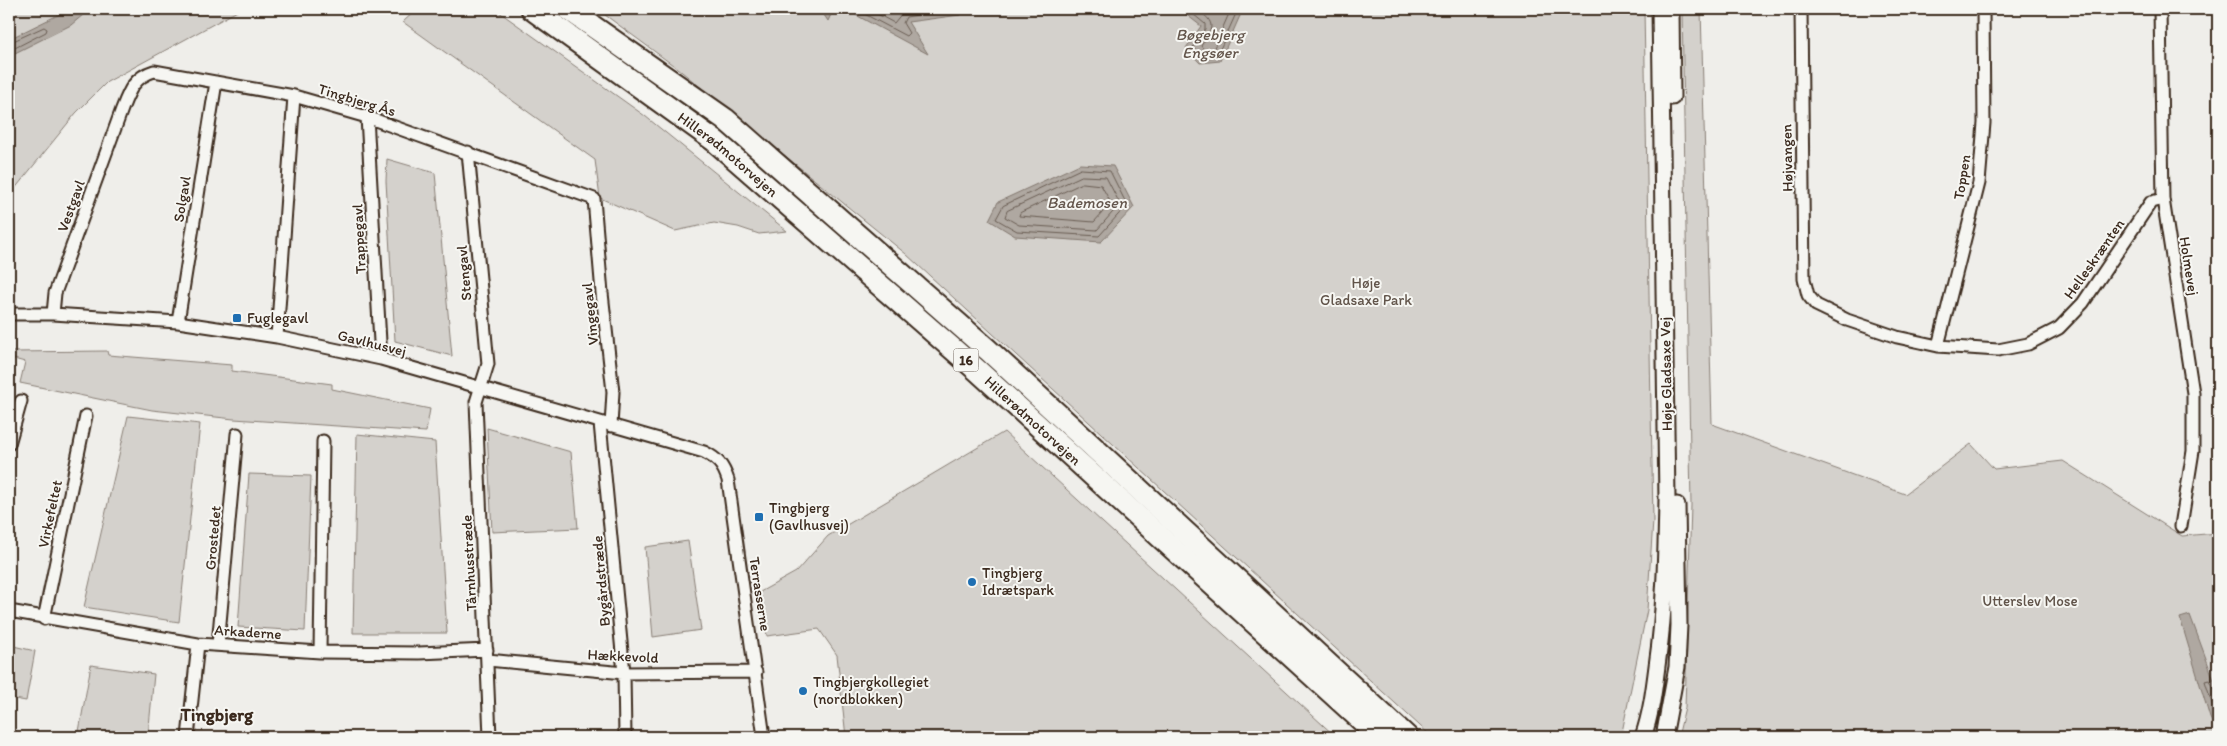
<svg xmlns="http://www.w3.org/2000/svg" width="2227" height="746" viewBox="0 0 2227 746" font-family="Itim,sans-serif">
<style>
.green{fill:#d4d1cc;stroke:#887e75}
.water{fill:#afa8a1;stroke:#81766d}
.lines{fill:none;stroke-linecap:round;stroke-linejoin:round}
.shore{stroke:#695c52;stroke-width:1}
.minor-casing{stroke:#3b2a1e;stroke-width:15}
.tertiary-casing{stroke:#3b2a1e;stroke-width:19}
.motorway-casing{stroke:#3b2a1e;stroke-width:25}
.minor{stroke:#f6f6f2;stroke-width:11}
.tertiary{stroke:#f6f6f2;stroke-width:15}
.motorway{stroke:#f6f6f2;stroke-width:21}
.poi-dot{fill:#1f6fb2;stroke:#f6f6f2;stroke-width:2}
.labels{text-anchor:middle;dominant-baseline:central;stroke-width:4;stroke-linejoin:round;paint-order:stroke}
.shield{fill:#f6f6f2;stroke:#73675e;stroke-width:1}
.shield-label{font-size:14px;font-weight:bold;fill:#3b2a1e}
.street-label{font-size:15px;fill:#3b2a1e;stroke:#f6f6f2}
.park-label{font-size:15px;fill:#61544a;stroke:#f6f6f2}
.poi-label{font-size:15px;fill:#3b2a1e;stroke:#f6f6f2;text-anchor:start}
.water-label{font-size:16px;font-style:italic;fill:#64564c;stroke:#f6f6f2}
.quarter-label{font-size:18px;font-weight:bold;fill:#3b2a1e;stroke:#f6f6f2}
</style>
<rect width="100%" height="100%" fill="#efeeea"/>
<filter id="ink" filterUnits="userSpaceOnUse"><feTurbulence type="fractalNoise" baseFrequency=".02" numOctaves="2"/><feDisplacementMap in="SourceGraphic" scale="10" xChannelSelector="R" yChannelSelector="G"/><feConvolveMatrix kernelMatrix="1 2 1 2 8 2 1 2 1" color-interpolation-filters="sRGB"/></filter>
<g filter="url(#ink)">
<!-- green -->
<path class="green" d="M9 9H241L107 82 76 113 9 196Z
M417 9H495L645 116 787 231 759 234 738 227 714 223 675 231 600 198 595 160 403 22Z
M597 9H1644L1653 521 1647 610 1621 737H1432L906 254 677 68Z
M1682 9H1701L1712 424 1905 494 1971 444 1994 469 2063 461 2182 536 2218 533V737H1678L1685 708 1691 505Z
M387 159 435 173 452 356 395 341 386 181Z
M107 351 108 355 232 365V371L332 384V389L430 409 426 432 234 419 152 410 20 383 25 362 10 358V352Z
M128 416 200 424 179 622 84 607Z
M487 428 571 452 578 528 492 532Z
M1004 432 1336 737H846L837 655 819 629 767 636 760 592 796 572 828 536Z
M357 434 435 442 447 633H353Z
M249 474 311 476 305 631 238 627Z
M688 541 701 630 653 637 645 547Z
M9 645 35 651 26 701 9 698Z
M91 665 154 674 148 737H78Z"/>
<!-- water -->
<path class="water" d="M67 9H90L71 25 9 56V39L62 13Z
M820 9H959L960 15 908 22 928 54 854 14 833 10 828 21Z
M1179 9H1243L1220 61 1200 63 1186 48 1201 26Z
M1080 164 1113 166 1134 207 1101 242 1015 236 989 220 998 202Z
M2190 615 2218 691V734L2210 718 2180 618Z"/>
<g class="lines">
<!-- shore -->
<path class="shore" d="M855 9 906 36 909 33 903 23 906 17 954 9
M868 9 894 23 903 12 918 9
M1187 9 1205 24V29L1193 47 1203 58 1217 56 1238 9
M1197 9C1217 24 1213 27 1201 46L1205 51 1213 50 1231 9
M9 43 44 27 47 29 46 32 9 51
M1081 169 1110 171 1127 205 1099 236 1017 231 996 219 1003 206Z
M1082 176 1106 177 1120 204 1097 230 1019 225 1005 217 1007 211Z
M1083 183 1101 185 1111 203 1094 222 1019 216 1020 213Z
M2218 690 2213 688 2209 680 2205 681 2218 723"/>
<!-- minor casing -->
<g class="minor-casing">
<path id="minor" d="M1801 9 1804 279 1808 295 1816 305 1847 320 1897 337 1938 346 1998 350 2028 344 2059 328 2083 303 2151 202 2163 199
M2160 9 2163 199 2193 393V451L2181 526
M367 117 381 359
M468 152 488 364 476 402 490 737
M9 314H53L178 322 277 337 381 359 704 452C718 459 723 465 728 480L764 737
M53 314 55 293 122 109C129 91 134 77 154 71L294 96 367 117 594 199 602 293 613 392 611 426
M178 322 216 82
M277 337 294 96
M1938 346 1979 183 1984 123 1983 9
M600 423 624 673 625 737
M9 444 21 401
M9 611 198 644 320 652 419 653 487 650
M44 619 86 416
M218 645 237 434
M320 652 323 441
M488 660 624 673 756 672
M188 737 198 644"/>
</g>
<!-- tertiary casing -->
<g class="tertiary-casing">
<path id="tertiary" d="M1671 9 1672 97
M1643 737C1651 714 1654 690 1657 666 1665 610 1666 555 1667 499L1660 9
M1664 737 1677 667 1679 625 1677 505"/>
</g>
<!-- motorway casing -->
<g class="motorway-casing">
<g id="motorway">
<path id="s1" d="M532 9 715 141 977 370 1380 737"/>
<path d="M568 9 725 119 988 350 1407 737"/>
</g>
</g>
<!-- minor -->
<use href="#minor" class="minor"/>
<!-- tertiary -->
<use href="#tertiary" class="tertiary"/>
<!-- motorway -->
<use href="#motorway" class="motorway"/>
</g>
</g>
<!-- markers -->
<g class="poi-dot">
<rect x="232" y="313" width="10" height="10" rx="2.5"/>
<rect x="754" y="512" width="10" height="10" rx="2.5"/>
<circle cx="972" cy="582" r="5"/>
<circle cx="803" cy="691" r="5"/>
</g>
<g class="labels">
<!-- shield labels -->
<rect class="shield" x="953.5" y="348.5" width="25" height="23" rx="4"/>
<g class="shield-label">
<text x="966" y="360">16</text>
</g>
<!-- street labels -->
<g class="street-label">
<text transform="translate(357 100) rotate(17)">Tingbjerg Ås</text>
<text stroke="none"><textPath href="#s1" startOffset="244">Hillerødmotorvejen</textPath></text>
<text transform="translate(1787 158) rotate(-91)">Højvangen</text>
<text transform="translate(1962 177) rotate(-81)">Toppen</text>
<text transform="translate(182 199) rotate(-81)">Solgavl</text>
<text transform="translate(71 206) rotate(-70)">Vestgavl</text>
<text transform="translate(359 239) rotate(-93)">Trappegavl</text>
<text transform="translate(2094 259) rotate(-55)">Helleskrænten</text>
<text transform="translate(2189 266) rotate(81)">Holmevej</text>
<text transform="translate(464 273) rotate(-95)">Stengavl</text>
<text transform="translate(590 314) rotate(-96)">Vingegavl</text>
<text transform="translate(372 343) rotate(14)">Gavlhusvej</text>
<text transform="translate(1666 374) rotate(-91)">Høje Gladsaxe Vej</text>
<text stroke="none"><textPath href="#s1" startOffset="649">Hillerødmotorvejen</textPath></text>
<text transform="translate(50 514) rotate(-78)">Virkefeltet</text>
<text transform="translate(213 538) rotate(-85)">Grostedet</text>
<text transform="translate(469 563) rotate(-93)">Tårnhusstræde</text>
<text transform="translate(601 581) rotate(-95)">Bygårdstræde</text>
<text transform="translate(760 594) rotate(81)">Terrasserne</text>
<text transform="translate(248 632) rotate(4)">Arkaderne</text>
<text transform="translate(623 656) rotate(3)">Hækkevold</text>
</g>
<!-- park labels -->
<g class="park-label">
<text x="1366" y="283">Høje<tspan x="1366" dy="17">Gladsaxe Park</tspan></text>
<text x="2030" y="601">Utterslev Mose</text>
</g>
<!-- poi labels -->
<g class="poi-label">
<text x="247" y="318">Fuglegavl</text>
<text x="769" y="508">Tingbjerg<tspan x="769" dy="17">(Gavlhusvej)</tspan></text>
<text x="982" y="573">Tingbjerg<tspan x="982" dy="17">Idrætspark</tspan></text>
<text x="813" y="682">Tingbjergkollegiet<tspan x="813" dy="17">(nordblokken)</tspan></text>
</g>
<!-- water labels -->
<g class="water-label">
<text x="1210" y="34">Bøgebjerg<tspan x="1210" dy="18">Engsøer</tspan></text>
<text x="1087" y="202">Bademosen</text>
</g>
<!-- quarter labels -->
<g class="quarter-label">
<text x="217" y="715">Tingbjerg</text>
</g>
</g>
<!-- margin -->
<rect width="2227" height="746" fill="none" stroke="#f6f6f2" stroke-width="30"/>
<rect x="15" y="15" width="2197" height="716" fill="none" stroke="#3b2a1e" stroke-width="2" filter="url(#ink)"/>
</svg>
